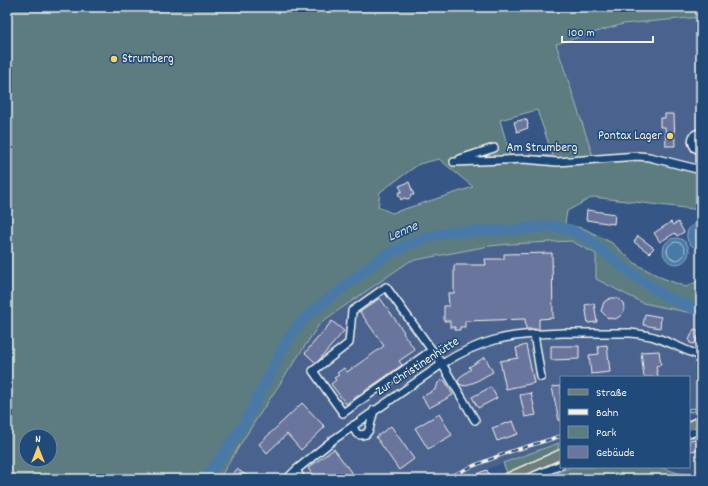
<svg xmlns="http://www.w3.org/2000/svg" width="708" height="486" viewBox="0 0 708 486" font-family="Dekko,sans-serif">
<style>
.built{fill:#49638e}
.green{fill:#5b7c80;stroke:#a8b6b4;fill-rule:evenodd}
.water{fill:#4a7aa7;stroke:#8eaac1}
.lines{fill:none;stroke-linecap:round;stroke-linejoin:round}
.shore{stroke:#b0c1ce;stroke-width:1}
.river{stroke:#4a7aa7;stroke-width:11}
.building{fill:#6b759e;stroke:#f4f1e8}
.minor-casing{stroke:#f4f1e8;stroke-width:10}
.major-casing{stroke:#f4f1e8;stroke-width:11}
.minor{stroke:#1f4a7a;stroke-width:7}
.major{stroke:#6c7e7c;stroke-width:8}
.rail-casing{stroke:#f4f1e8;stroke-width:3.5}
.rail{stroke:#1f4a7a;stroke-width:2;stroke-dasharray:6;stroke-linecap:butt}
.poi-dot{fill:#ffd166;stroke:#1f4a7a;stroke-width:1.5}
.labels{text-anchor:middle;dominant-baseline:central;stroke-width:3;stroke-linejoin:round;paint-order:stroke}
.poi-label{font-size:13px;fill:#f4f1e8;stroke:#1f4a7a;text-anchor:start}
.street-label{font-size:13px;fill:#f4f1e8;stroke:#1f4a7a}
.water-label{font-size:14px;font-style:italic;fill:#dadfde;stroke:#1f4a7a}
</style>
<rect width="100%" height="100%" fill="#365785"/>
<filter id="ink" filterUnits="userSpaceOnUse"><feTurbulence type="fractalNoise" baseFrequency=".025" numOctaves="2"/><feDisplacementMap in="SourceGraphic" scale="8" xChannelSelector="R" yChannelSelector="G"/><feConvolveMatrix kernelMatrix="1 2 1 2 8 2 1 2 1" color-interpolation-filters="sRGB"/></filter>
<g filter="url(#ink)">
<!-- built -->
<path class="built" d="M701 17V167L593 156 556 44 623 24Z
M571 241 596 254 643 303 701 315V410L689 416V377H561V442L459 479H218L222 474 250 429 320 323 410 261 489 246 510 244Z"/>
<!-- green -->
<path class="green" d="M7 7H701V17L623 24 556 44 593 156 488 163H566L648 159 701 172V210L593 197 567 211 565 224 585 229 612 243 636 264 660 277 686 287 698 281H701V315L643 303 596 279V254L571 241 510 244 489 246 410 261 320 323 250 429 222 474 218 479H7ZM537 110 553 156 510 155 500 120ZM439 159 473 187 392 213 378 207 380 192 419 164ZM26 436H50V460H26Z
M559 443 558 450 507 473 503 463Z
M571 467H660L678 473 701 475V479H542Z"/>
<!-- water -->
<path class="water" d="M701 223V249C682 247 682 224 701 223Z
M663 251a13 13 0 1 1 26 0a13 13 0 1 1-26 0Z"/>
<g class="lines">
<!-- shore -->
<path class="shore" d="M667 251a9 9 0 1 1 18 0a9 9 0 1 1-18 0Z"/>
<!-- river -->
<path class="river" d="M204 479 217 464 245 423 286 343 303 319 381 258 409 244 428 237 451 232 513 230 550 226 571 230 588 239 627 270 665 296 701 312"/>
</g>
<!-- building -->
<path class="building" d="M665 114H674L675 146H666L665 127H660V118H665Z
M525 119V121L527 120 528 125H527L528 128 517 132 514 122Z
M409 182 414 195H411L410 198 408 199 404 198 401 200 398 193 402 191 399 186Z
M587 210 615 214 614 224 586 220Z
M671 222 673 225 678 222 684 232 677 236 675 233 660 242 654 233Z
M638 236 654 248 649 253 634 242Z
M552 253 553 318 539 319V329H526L525 319 465 321V327H460V330H455V327H450V321H444V306H449L448 293H454V265H486L485 259H504V254Z
M380 298 404 332 403 333 415 350 399 361 402 365 346 404 331 384 336 380 334 378 339 375 337 373 344 368 347 372 384 346 360 312Z
M611 298H616L620 300 623 303 624 307V311L622 314 619 317 615 319 608 318 601 311 604 302 607 300Z
M594 303 597 322 588 323 585 305Z
M645 314 661 317 660 328 643 325Z
M332 321 344 331 319 360 316 363 305 353Z
M694 329 700 331 695 343 693 344 690 343 689 340Z
M526 345 534 383 506 389 500 361 518 358 516 348Z
M607 345 610 372 591 374 589 355 599 354 598 346Z
M551 346H579V359L551 360Z
M659 351 661 365 656 366 658 377H644L641 352Z
M485 357 493 372 473 383H471L466 386 461 385 458 382 460 377 471 369 469 367Z
M443 380 445 381 453 395 429 408 422 397 436 389 438 383 440 381Z
M561 386V420L559 421 552 387Z
M491 387 497 398 478 408 472 397Z
M531 393 536 415 525 417 520 395Z
M302 403 325 427 301 450 287 434 267 453 259 444Z
M439 414 452 435 428 449 415 428Z
M513 421 518 434 497 441 492 428Z
M391 426 414 459 399 470 376 437Z
M696 439 697 445H701V450L690 451 689 440Z
M334 449 356 479H315L308 468Z
M237 469 251 479H229Z
M487 470 491 479H466L481 472Z"/>
<g class="lines">
<!-- minor casing -->
<g class="minor-casing">
<path id="minor" d="M701 133C692 133 690 141 695 148L701 150
M460 159 494 148
M454 162 524 159 557 162 638 156 649 157 701 170
M534 334 541 377
M432 350 343 413 313 371 349 343 352 311 386 287 442 364 475 420
M354 425V429L357 434 361 435 366 434 369 430 374 410
M689 433 701 431
M296 470 301 479
M287 479 296 470 333 440 442 364C458 354 475 345 495 340 517 334 539 334 562 333 585 333 607 333 630 333 639 334 649 335 657 338 672 343 686 351 701 356
M527 479 561 465"/>
</g>
<!-- major casing -->
<g class="major-casing">
<path id="major" d="M689 426 701 420
M505 479 561 454"/>
</g>
<!-- minor -->
<use href="#minor" class="minor"/>
<!-- major -->
<use href="#major" class="major"/>
<!-- rail casing -->
<g class="rail-casing">
<path id="rail" d="M689 410 701 409
M444 479 473 466 509 452 561 436"/>
</g>
<!-- rail -->
<use href="#rail" class="rail"/>
</g>
</g>
<!-- markers -->
<g class="poi-dot">
<circle cx="114" cy="59" r="4"/>
<circle cx="670" cy="136" r="4"/>
</g>
<g class="labels">
<!-- poi labels -->
<g class="poi-label">
<text x="122" y="59">Strumberg</text>
<text x="662" y="136" text-anchor="end">Pontax Lager</text>
</g>
<!-- street labels -->
<g class="street-label">
<text x="542" y="148">Am Strumberg</text>
<text transform="translate(418 367) rotate(-33)">Zur Christinenhütte</text>
</g>
<!-- water labels -->
<g class="water-label">
<text transform="translate(403 232) rotate(-24)">Lenne</text>
</g>
</g>
<!-- margin -->
<rect width="708" height="486" fill="none" stroke="#1f4a7a" stroke-width="24"/>
<rect x="12" y="12" width="684" height="462" fill="none" stroke="#f4f1e8" stroke-width="1.5" filter="url(#ink)"/>
<!-- legend -->
<rect x="560" y="376" width="130" height="92" fill="#1f4a7a" stroke="#748da6"/>
<rect x="568" y="389" width="20" height="6" fill="#6c7e7c" stroke="#748da6"/>
<text x="596" y="396" font-size="12" fill="#f4f1e8">Straße</text>
<rect x="568" y="409" width="20" height="6" fill="#f4f1e8" stroke="#748da6"/>
<text x="596" y="416" font-size="12" fill="#f4f1e8">Bahn</text>
<rect x="568" y="426" width="20" height="12" fill="#5b7c80" stroke="#748da6"/>
<text x="596" y="436" font-size="12" fill="#f4f1e8">Park</text>
<rect x="568" y="446" width="20" height="12" fill="#6b759e" stroke="#748da6"/>
<text x="596" y="456" font-size="12" fill="#f4f1e8">Gebäude</text>
<!-- north arrow -->
<g transform="translate(38 448)"><circle r="19" fill="#1f4a7a" stroke="#748da6"/>
<path d="M0-3L7 15L0 10L-7 15Z" fill="#ffd166"/>
<text y="-6" font-size="11" font-weight="bold" text-anchor="middle" fill="#f4f1e8">N</text>
</g>
<!-- scale -->
<path d="M562 36v6h91v-6" fill="none" stroke="#f4f1e8" stroke-width="2"/>
<text x="568" y="36" font-size="12" fill="#f4f1e8" stroke="#1f4a7a" stroke-width="3" paint-order="stroke">100 m</text>
</svg>
